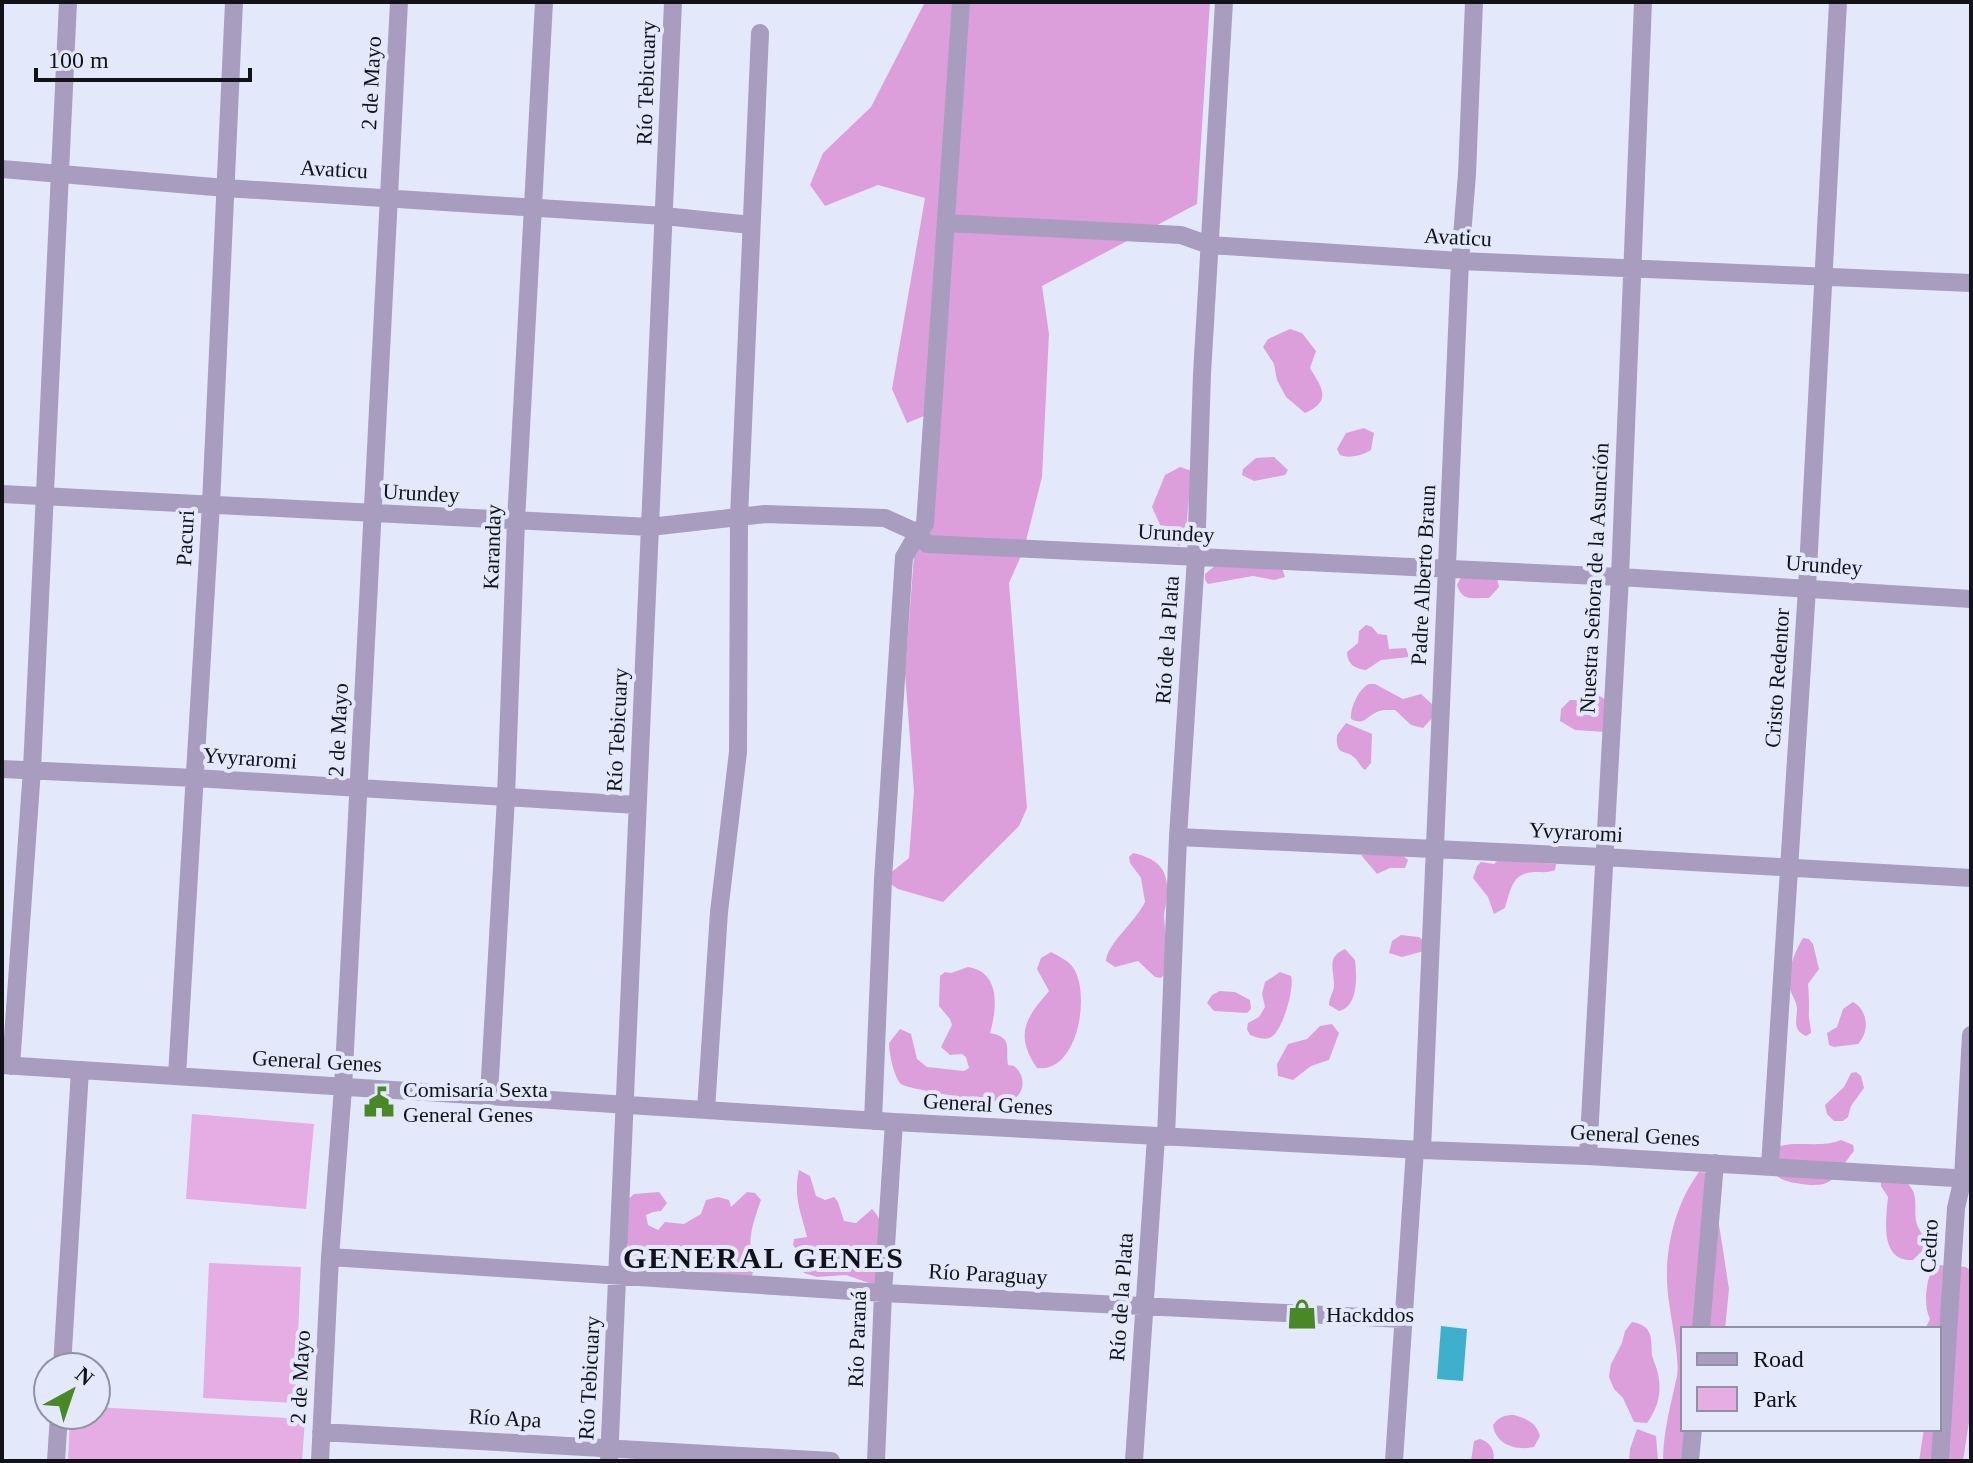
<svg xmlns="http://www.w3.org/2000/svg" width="1973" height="1463" viewBox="0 0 1973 1463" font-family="Georgia,serif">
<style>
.green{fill:#e6ade5}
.forest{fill:#dd9fdc}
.water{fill:#3eb0cd}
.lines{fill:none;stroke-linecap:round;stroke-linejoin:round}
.minor{stroke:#a89dbe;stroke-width:18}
.labels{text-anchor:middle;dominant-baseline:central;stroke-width:8;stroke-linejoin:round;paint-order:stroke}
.street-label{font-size:22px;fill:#111319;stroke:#e3e9fb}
.poi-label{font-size:22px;fill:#111319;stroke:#e3e9fb;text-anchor:start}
.district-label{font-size:30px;font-weight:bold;letter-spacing:2px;fill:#111319;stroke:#e3e9fb}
</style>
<rect width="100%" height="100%" fill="#e3e9fb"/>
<!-- green -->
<path class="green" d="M192 1114 314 1124 306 1209 186 1199Z
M209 1263 301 1267 295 1403 203 1398Z
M96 1407 305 1419 302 1461H68L70 1415H96Z"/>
<!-- forest -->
<path class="forest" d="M925 2H1210L1197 204 1042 286 1049 334 1042 477 1024 549 1009 583 1027 808 1019 826 943 902 898 889 883 879 909 858 914 791 905 673 917 517 929 414 907 423 892 389 925 198 878 185 825 206 810 185 823 153 871 107Z
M1290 329 1302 333 1316 351 1310 368C1320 385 1334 401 1305 413L1286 397 1277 380 1274 364 1263 347 1268 339Z
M1364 428 1374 433 1371 450C1363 455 1349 459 1340 455L1337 449 1346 433Z
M1274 457 1288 470 1285 475 1254 481 1242 475 1243 469 1256 458Z
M1180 467 1192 471 1187 518 1188 539 1179 546 1166 538 1152 507 1165 475Z
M1217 564 1282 568 1285 577 1274 580 1253 576 1208 584 1205 580V574Z
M1461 577 1497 578 1499 587 1489 598C1473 597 1463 603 1457 585Z
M1366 625 1372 627 1378 634 1387 635 1389 649 1406 648 1409 657 1381 660 1366 670C1355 669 1347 664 1347 652L1358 643 1359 631Z
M1369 684H1375L1403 699 1421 694 1433 705V717L1423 728 1411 725 1395 710C1389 710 1380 709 1375 713 1364 719 1364 725 1351 719 1350 709 1358 689 1369 684Z
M1592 695H1598L1606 700V732L1575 730 1560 721 1561 709 1570 700H1583Z
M1346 723 1372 734 1371 763 1365 770C1361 767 1359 763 1356 759 1347 748 1335 758 1337 735Z
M1133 853C1160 859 1169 871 1167 897 1167 904 1164 910 1164 916 1166 936 1166 954 1165 974L1161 978 1155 977 1138 961 1115 967 1106 961C1107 944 1136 921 1145 902L1141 878 1130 863 1129 857Z
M1401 854 1408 860 1405 868H1390L1377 874 1361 855Z
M1498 860 1556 864 1555 870C1548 873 1544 872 1536 872 1512 872 1511 889 1505 908L1494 914 1488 897 1473 878 1477 866 1481 862 1494 864Z
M1401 935 1419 937 1424 941V951L1402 957 1389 953 1392 941Z
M1803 938 1809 939 1813 944 1819 969 1808 984C1809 994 1809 1002 1809 1012 1808 1019 1811 1025 1811 1033L1806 1036C1792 1030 1797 1020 1797 1008 1796 1000 1792 996 1790 989 1786 973 1795 951 1803 938Z
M1345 949 1355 960C1357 977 1358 1007 1339 1011L1329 1005C1329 997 1334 992 1334 985 1334 969 1326 957 1345 949Z
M1051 952C1058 956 1067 960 1072 966 1092 992 1078 1074 1037 1068 1014 1034 1026 1018 1049 991L1037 969 1041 958Z
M968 967C1001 972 997 1009 990 1033 1014 1038 1005 1048 1008 1065L1014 1066C1021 1072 1024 1079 1022 1088 1020 1094 1016 1099 1010 1101 1001 1105 906 1089 901 1084 894 1077 889 1053 889 1043L900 1029 911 1034 917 1059 927 1067 964 1071 969 1068 966 1057 962 1054 950 1055 941 1047 952 1025 950 1019 939 1006 940 976 945 972 951 973Z
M1280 972 1291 976C1295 987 1282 1035 1269 1038 1263 1040 1256 1037 1250 1035L1247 1029 1248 1023 1259 1017 1265 1007 1262 994 1265 982Z
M1220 991 1235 992 1250 1000 1251 1009 1247 1013 1214 1011 1207 1003 1212 995Z
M1853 1002C1868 1010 1870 1032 1858 1044L1834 1047 1829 1045 1827 1033 1837 1027 1843 1009Z
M1332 1024 1339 1033 1329 1060 1311 1066 1293 1080 1278 1076 1277 1064 1288 1044 1307 1039 1320 1026Z
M1856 1072 1861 1076 1864 1088 1851 1106 1848 1117 1843 1121H1834L1827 1114 1825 1105 1844 1087 1851 1073Z
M1841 1140 1853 1145 1854 1151C1834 1175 1837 1189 1801 1184 1791 1182 1784 1182 1777 1176L1780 1146C1800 1141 1822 1148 1841 1140Z
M799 1170 810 1176 816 1196 825 1200 834 1197 838 1202 844 1221 856 1223 872 1209C886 1224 882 1233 876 1251L884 1263 879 1282 872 1284 846 1275 817 1277 804 1273 801 1268 800 1255 793 1245 794 1239 807 1237C801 1211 793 1198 799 1170Z
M1699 1172 1711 1173 1729 1289 1725 1329H1683V1429H1700L1697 1461H1663C1663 1432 1671 1404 1677 1376 1680 1359 1671 1320 1669 1302 1662 1258 1673 1207 1699 1172Z
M1881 1181 1906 1182C1922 1196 1911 1211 1918 1227 1920 1231 1923 1235 1925 1239L1922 1251 1913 1260C1879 1262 1886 1219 1888 1197L1881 1186Z
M659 1192 667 1203 661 1211 653 1212 646 1215 648 1225 658 1230 665 1222 684 1224 701 1214 706 1200 718 1197 729 1200 731 1207 747 1192 755 1193 761 1200C753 1223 745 1244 755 1267L751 1278 681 1270 638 1275 627 1266 629 1248 624 1235V1203L634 1194Z
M1939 1265 1966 1267 1971 1271V1409L1963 1461H1919L1924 1429H1939V1329H1925L1930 1319C1923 1305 1926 1281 1933 1267Z
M1632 1322C1653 1326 1651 1337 1652 1355 1653 1361 1657 1367 1658 1374 1662 1393 1658 1407 1647 1423L1634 1422 1623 1398 1614 1389 1609 1377 1611 1364 1622 1343 1625 1331Z
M1514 1415C1527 1419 1536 1422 1540 1436L1534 1447C1516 1451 1496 1445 1493 1425 1499 1417 1504 1415 1514 1415Z
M1637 1429 1656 1436 1658 1461H1629L1630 1449Z
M1480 1439C1490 1442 1496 1451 1493 1461H1471L1474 1441Z"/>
<!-- water -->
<path class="water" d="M1441 1326 1467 1329 1463 1381 1437 1379Z"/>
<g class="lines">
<!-- minor -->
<path class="minor" d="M961 2 925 524 918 533 927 544 1620 577 1971 599
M2 169 226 188 664 216 751 225
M946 223 1181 235 1209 245 1460 261 1971 283
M2 494 650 527 765 514 885 518 918 533 904 557 883 879 873 1121
M2 769 195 778 637 805
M1178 837 1603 857 1971 878
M2 1065 894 1122 1422 1150 1588 1156 1971 1179
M11 1066 32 769 68 2
M177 1076 211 504 234 2
M489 1095 506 797 516 521 544 2
M706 1110 719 912 738 752 739 517 760 33
M1166 1137 1178 837 1196 558 1202 374 1224 2
M1422 1150 1460 261 1467 174 1474 2
M1588 1156 1620 577 1643 2
M1770 1166 1807 588 1838 2
M330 1257 883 1293 1403 1319
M1701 1329 1715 1163
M62 1367 80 1070
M321 1432 831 1461
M56 1461 59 1415
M320 1461 330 1257 343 1088 399 2
M609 1461 673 2
M876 1461 883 1293 894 1122
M1134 1461 1156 1137
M1394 1461 1415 1149
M1690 1461 1693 1429
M1940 1461 1956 1208 1963 1178 1971 1035"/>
</g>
<!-- icons -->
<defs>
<g id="civic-bare" transform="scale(2.4)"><path d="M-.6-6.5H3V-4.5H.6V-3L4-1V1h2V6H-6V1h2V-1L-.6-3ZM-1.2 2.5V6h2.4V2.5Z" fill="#4a8726" stroke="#e3e9fb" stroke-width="2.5" paint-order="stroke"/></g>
<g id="shop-bare" transform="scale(2.4)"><path d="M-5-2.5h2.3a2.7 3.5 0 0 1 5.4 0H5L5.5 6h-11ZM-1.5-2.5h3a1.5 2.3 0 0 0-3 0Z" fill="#4a8726" stroke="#e3e9fb" stroke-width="2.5" paint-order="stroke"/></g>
</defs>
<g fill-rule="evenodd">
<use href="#civic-bare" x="379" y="1102"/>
<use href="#shop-bare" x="1302" y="1314"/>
</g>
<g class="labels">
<!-- street labels -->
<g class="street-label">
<text transform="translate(371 83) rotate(-87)">2 de Mayo</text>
<text transform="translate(646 83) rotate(-88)">Río Tebicuary</text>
<text transform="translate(334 169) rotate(3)">Avaticu</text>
<text transform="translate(1458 237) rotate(3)">Avaticu</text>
<text transform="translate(421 493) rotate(3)">Urundey</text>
<text transform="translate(1176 533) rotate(3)">Urundey</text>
<text transform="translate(185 538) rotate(-87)">Pacuri</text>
<text transform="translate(492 547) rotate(-88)">Karanday</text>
<text transform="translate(1824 565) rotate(4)">Urundey</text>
<text transform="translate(1423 575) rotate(-87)">Padre Alberto Braun</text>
<text transform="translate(1594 578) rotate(-87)">Nuestra Señora de la Asunción</text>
<text transform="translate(1167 640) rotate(-86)">Río de la Plata</text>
<text transform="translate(1777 678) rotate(-86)">Cristo Redentor</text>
<text transform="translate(338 730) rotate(-87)">2 de Mayo</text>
<text transform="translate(617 730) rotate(-87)">Río Tebicuary</text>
<text transform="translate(250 758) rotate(4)">Yvyraromi</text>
<text transform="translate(1576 832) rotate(3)">Yvyraromi</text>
<text transform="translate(317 1061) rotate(3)">General Genes</text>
<text transform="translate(988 1104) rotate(3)">General Genes</text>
<text transform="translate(1635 1135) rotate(3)">General Genes</text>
<text transform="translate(1929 1246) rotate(-87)">Cedro</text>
<text transform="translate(988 1274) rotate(3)">Río Paraguay</text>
<text transform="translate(1121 1297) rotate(-86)">Río de la Plata</text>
<text transform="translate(857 1339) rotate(-88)">Río Paraná</text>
<text transform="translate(300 1377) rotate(-87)">2 de Mayo</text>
<text transform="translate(589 1378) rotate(-87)">Río Tebicuary</text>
<text transform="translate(505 1418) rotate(3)">Río Apa</text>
</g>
<!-- poi labels -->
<g class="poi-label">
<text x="403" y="1089">Comisaría Sexta<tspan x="403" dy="25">General Genes</tspan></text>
<text x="1326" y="1314">Hackddos</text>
</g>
<!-- district labels -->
<g class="district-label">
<text x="764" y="1257">GENERAL GENES</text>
</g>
</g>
<!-- border -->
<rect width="1973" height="1463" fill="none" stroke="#111319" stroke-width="8"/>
<!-- legend -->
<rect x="1681" y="1327" width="260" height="104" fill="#e3e9fb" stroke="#8f93a1" stroke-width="2"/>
<rect x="1697" y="1353" width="40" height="12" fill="#a89dbe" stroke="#8f93a1" stroke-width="2"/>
<text x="1753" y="1367" font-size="24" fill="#111319">Road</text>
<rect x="1697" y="1387" width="40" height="24" fill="#e6ade5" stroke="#8f93a1" stroke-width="2"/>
<text x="1753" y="1407" font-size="24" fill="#111319">Park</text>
<!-- north arrow -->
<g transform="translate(72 1391) rotate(40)"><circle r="38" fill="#e3e9fb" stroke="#8f93a1" stroke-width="2"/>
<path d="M0-6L14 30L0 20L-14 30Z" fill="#4a8726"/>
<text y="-12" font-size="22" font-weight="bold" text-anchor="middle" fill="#111319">N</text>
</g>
<!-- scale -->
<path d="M36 68v12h214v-12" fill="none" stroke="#111319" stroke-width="4"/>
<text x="48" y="68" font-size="24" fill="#111319" stroke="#e3e9fb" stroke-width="6" paint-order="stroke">100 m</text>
</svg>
